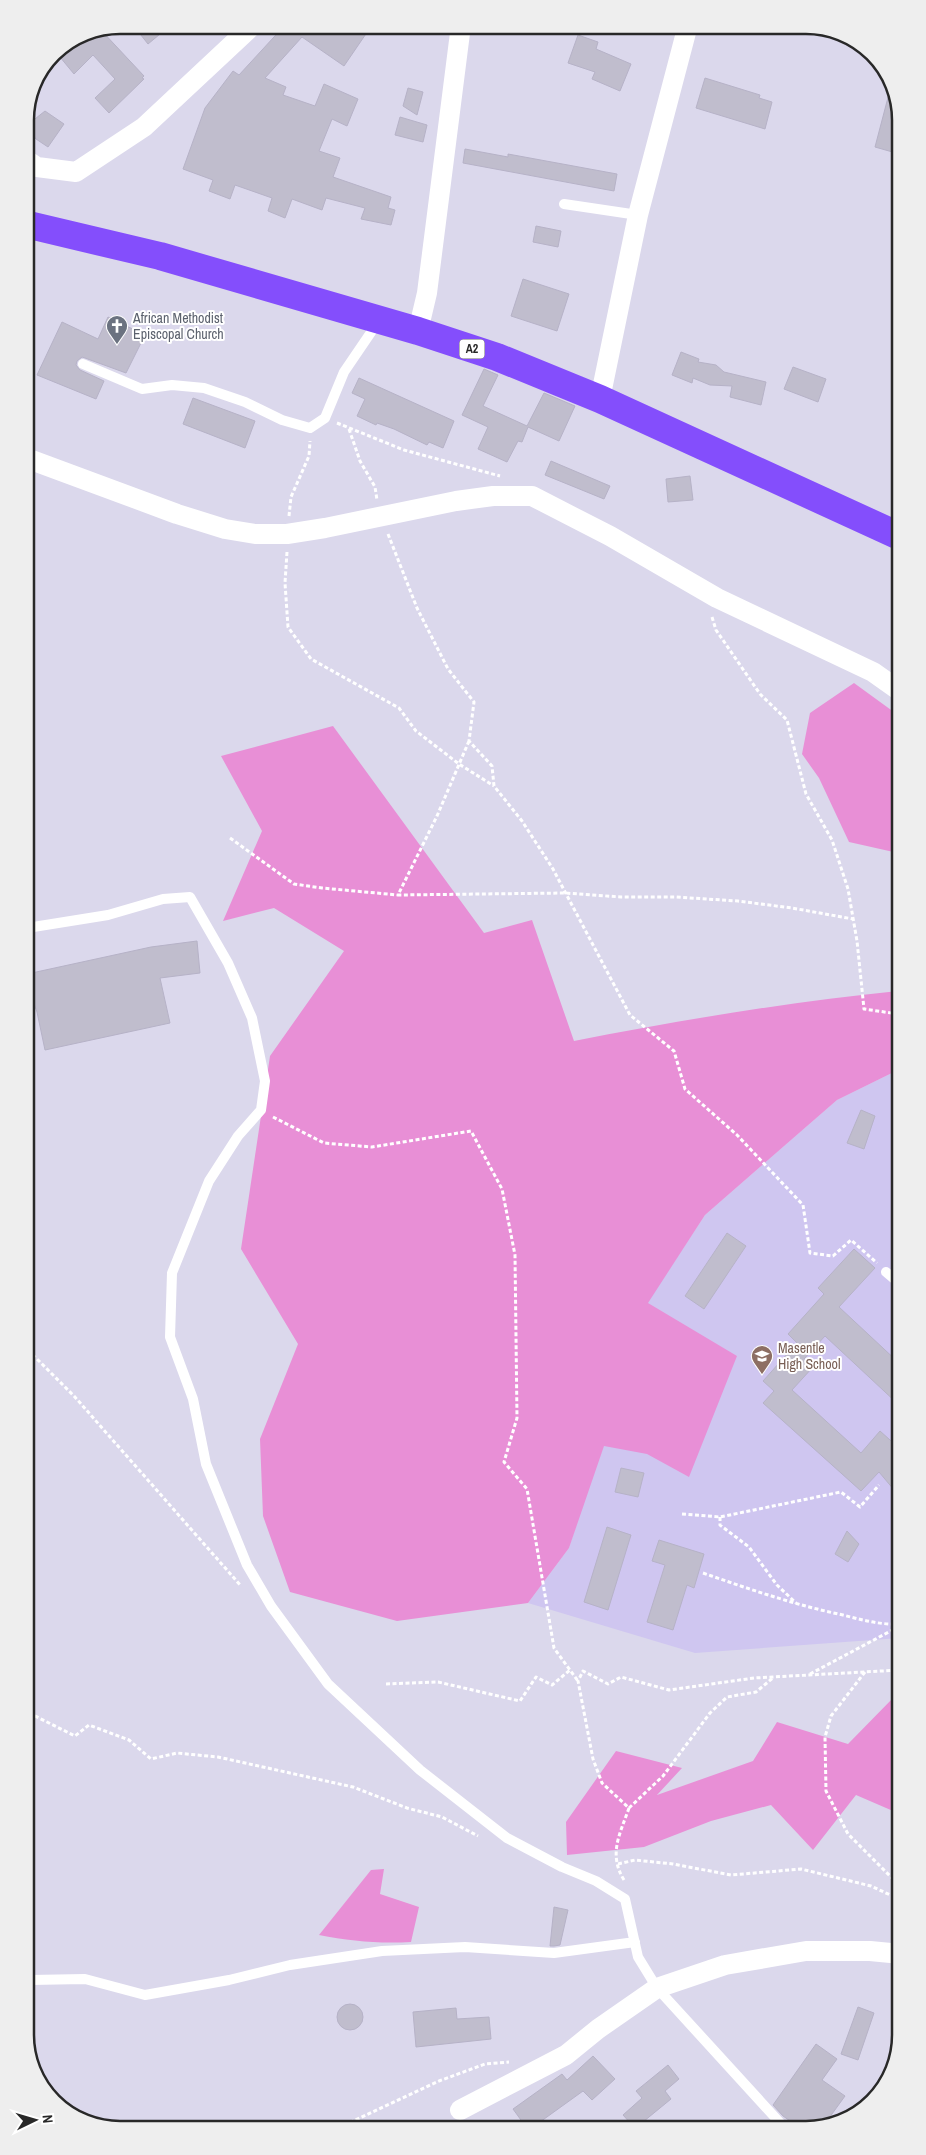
<svg xmlns="http://www.w3.org/2000/svg" width="926" height="2155" viewBox="0 0 926 2155" font-family="'Archivo Narrow',sans-serif">
<style>
.education{fill:#cfc6f0}
.green{fill:#e88fd6}
.building{fill:#c0bdcd;stroke:#b6b2c7}
.lines{fill:none;stroke-linecap:round;stroke-linejoin:round}
.path{stroke:#fff;stroke-width:3;stroke-dasharray:4 2.5;stroke-linecap:butt}
.service{stroke:#fff;stroke-width:10}
.minor{stroke:#fff;stroke-width:20}
.primary{stroke:#844efc;stroke-width:28}
.labels{text-anchor:middle;dominant-baseline:central;stroke-width:4;stroke-linejoin:round;paint-order:stroke}
.shield{fill:#fff;stroke:#686868;stroke-width:1}
.shield-label{font-size:12px;font-weight:bold;fill:#282828}
.worship-label{font-size:14px;fill:#5b616d;stroke:#fff;text-anchor:start}
.education-label{font-size:14px;fill:#785e54;stroke:#fff;text-anchor:start}
.rim{fill:none;stroke:#282828;stroke-width:2.5}
</style>
<rect width="100%" height="100%" fill="#dbd8ec"/>
<!-- education -->
<path class="education" d="M898 1070 900 1638 695 1653 528 1603 569 1548 647 1303 705 1215 837 1100Z"/>
<!-- green -->
<path class="green" d="M854 683 898 715V853L849 842 819 778 802 754 810 713Z
M333 726 484 933 532 920 574 1041C681 1020 789 1002 898 991V1070L837 1100 705 1215 648 1303 737 1356 689 1477 647 1454 604 1446 569 1548 528 1603 397 1621 290 1592 263 1516 260 1439 298 1344 241 1249 270 1056 344 951 274 908 223 921 262 831 221 756Z
M900 1696V1814L856 1795 813 1850 771 1805 711 1821 644 1847 567 1855 566 1822 616 1751 682 1768 657 1795 753 1761 777 1722 848 1744 893 1698Z
M384 1869 380 1894 419 1907 411 1942C379 1944 350 1941 319 1935L371 1870Z"/>
<!-- building -->
<path class="building" d="M133 25H171L148 44Z
M285 25H372L344 66 302 37 265 78 286 87 283 95 315 106 324 84 358 99 347 126 332 119 319 151 340 158 333 177 391 197 388 208 395 210 391 225 361 219 365 208 326 198 322 210 292 199 285 218 268 211 272 198 235 185 230 199 209 191 213 180 183 169 205 108 233 71 239 75Z
M100 29 144 76 142 78 144 79 109 113 95 98 115 79 93 55 74 74 55 51 84 32Z
M578 35 598 42 596 49 631 64 620 91 592 79 595 72 568 63Z
M705 78 760 95 759 98 772 102 765 129 696 108Z
M891 86 896 89V153L875 147Z
M408 88 423 92 417 115 403 106Z
M45 111 64 124 48 147 36 139 26 126Z
M400 117 427 125 423 142 395 135Z
M465 149 508 157V154L617 174 614 191 463 163Z
M536 226 561 231 558 247 533 242Z
M523 279 569 294 557 331 511 316Z
M108 317 145 335 126 373 85 358 82 357 77 361 76 365 80 370 104 381 96 399 37 375 62 322 98 339Z
M681 352 699 359 698 362 716 365 724 372 766 382 761 405 730 397 732 386 710 385 693 378 692 383 672 375Z
M793 367 826 379 818 402 784 389Z
M484 369 498 375 483 406 527 426 544 393 575 406 559 441 528 427 522 442 518 441 507 462 478 449 488 427 462 415Z
M359 378 454 421 443 448 429 442 427 445 394 429 377 423 376 425 357 416 365 399 352 393Z
M193 398 255 421 245 448 183 424Z
M551 461 610 486 604 499 545 475Z
M690 476 693 500 668 502 666 479Z
M197 941 200 973 160 978 170 1023 45 1050 37 1012 30 993 27 974 151 947Z
M861 1110 875 1116 864 1149 847 1143Z
M727 1233 746 1246 704 1309 685 1296Z
M854 1249 875 1268 839 1307 899 1363V1405L825 1336 804 1359 813 1367 792 1390 861 1453 880 1431 899 1448 900 1497 879 1472 861 1491 763 1403 774 1391 763 1381 797 1343 788 1334 824 1294 818 1288Z
M621 1468 644 1473 638 1497 615 1492Z
M607 1527 631 1535 608 1610 584 1602Z
M847 1531 859 1544 848 1562 835 1554Z
M659 1540 704 1554 694 1588 687 1585 673 1630 647 1622 665 1565 652 1561Z
M554 1907 568 1910 560 1945 554 1946H550Z
M337 2017a13 13 0 1 1 26 0a13 13 0 1 1-26 0Z
M858 2007 874 2013 858 2060 841 2054Z
M456 2008 457 2019 489 2017 491 2039 416 2047 413 2012Z
M816 2044 837 2059 822 2080 845 2096 824 2125H796L783 2116 773 2105Z
M593 2056 615 2079 592 2100 583 2091 533 2127H526L513 2109 562 2074 567 2080Z
M668 2065 679 2079 665 2091 671 2099 638 2126H633L623 2115 642 2098 636 2091Z"/>
<g class="lines">
<!-- path -->
<path class="path" d="M337 423 404 450 500 476
M349 429 360 461 375 487 377 500
M289 516 291 497 309 456 310 441
M388 534 417 608 448 669 474 702 469 741 492 766 494 786 522 821 553 869 630 1015 674 1051 685 1089 737 1135 803 1205 810 1253 833 1256 851 1240 877 1263
M287 552 285 583 288 627 311 659 399 708 416 731 459 764 494 786
M712 617 716 630 760 694 787 720 806 794 832 840 848 889 857 941 864 1009 898 1014
M469 741 437 816 398 895 565 893 621 897H676L738 901 792 908 853 919
M230 838 294 884 322 888 398 895
M273 1117 324 1143 372 1147 471 1131 502 1189 515 1255 517 1418 504 1462 527 1489 554 1648 578 1681
M28 1350 74 1396 241 1586
M682 1514 720 1517 841 1492 860 1507 879 1485
M720 1517V1525L749 1547 777 1585 796 1603
M703 1573C749 1589 795 1605 843 1615 862 1620 880 1625 900 1624
M865 1672 831 1716 825 1737 826 1791 848 1834 901 1887
M810 1674 900 1626
M386 1684 438 1682 520 1701 536 1677 552 1685 570 1670
M29 1713 75 1736 89 1725 129 1740 151 1759 177 1753 218 1757 353 1787 407 1808 442 1817 478 1836
M629 1808 663 1776 710 1713 727 1697 756 1692 774 1677
M618 1864 635 1860 673 1864 731 1875 801 1869 871 1886 901 1900
M624 1880C608 1854 620 1834 629 1808L602 1783 593 1759 578 1681 583 1671 608 1684 621 1677 669 1690 754 1678 900 1670
M338 2128 439 2081 485 2064 509 2062"/>
<!-- service -->
<path class="service" d="M564 204 638 215
M83 364 142 389 172 385 204 388 245 402 282 420 310 428 325 418 344 372 378 322
M27 928 108 915 163 899 190 897 228 963 252 1018 265 1081 261 1110 238 1136 209 1181 172 1273 170 1337 193 1399 206 1464 247 1565 271 1606 328 1684 420 1770 507 1838 562 1867 596 1881 625 1899 638 1957 657 1988 782 2125
M886 1272 899 1283
M30 1980 85 1979 145 1995 229 1980 290 1965 382 1951 465 1947 554 1953 635 1942"/>
<!-- minor -->
<path class="minor" d="M25 159 37 167 76 172 144 127 253 25
M418 331 427 293 461 25
M600 399 638 215 688 25
M26 458 177 514 225 529 255 534H287L325 528 456 501 493 496H532L610 536 717 598 873 672 897 689
M460 2110 566 2055 598 2029 657 1988 725 1965 806 1951H870L901 1954"/>
<!-- primary -->
<path class="primary" d="M25 224 160 256 418 331 497 357 600 399 897 535"/>
</g>
<!-- icons -->
<defs>
<g id="church-pin" transform="scale(1.125)"><path d="M0 17L-7.5 6A9.5 9.5 0 1 1 7.5 6Z" fill="#6b7280" stroke="#fff"/><path d="M-1.2-6h2.4v3.5h3.3v2.4h-3.3V6h-2.4V-.1h-3.3v-2.4h3.3Z" fill="#fff"/></g>
<g id="school-pin" transform="scale(1.125)"><path d="M0 17L-7.5 6A9.5 9.5 0 1 1 7.5 6Z" fill="#8d6e63" stroke="#fff"/><path d="M0-5L7-2L0 1L-7-2ZM-4 1L0 2.5L4 1V4Q0 6-4 4Z" fill="#fff"/></g>
</defs>
<g fill-rule="evenodd">
<use href="#church-pin" x="117" y="326"/>
<use href="#school-pin" x="762" y="1356"/>
</g>
<g class="labels">
<!-- shield labels -->
<rect class="shield" x="459.5" y="339.5" width="25" height="19" rx="4"/>
<g class="shield-label">
<text x="472" y="349">A2</text>
</g>
<!-- worship labels -->
<g class="worship-label">
<text x="133" y="318">African Methodist<tspan x="133" dy="16">Episcopal Church</tspan></text>
</g>
<!-- education labels -->
<g class="education-label">
<text x="778" y="1348">Masentle<tspan x="778" dy="16">High School</tspan></text>
</g>
</g>
<!-- crop -->
<path d="M0 0H926V2155H0ZM120 34H806A86 86 0 0 1 892 120V2035A86 86 0 0 1 806 2121H120A86 86 0 0 1 34 2035V120A86 86 0 0 1 120 34Z" fill="#eee" fill-rule="evenodd"/>
<path class="rim" d="M120 34H806A86 86 0 0 1 892 120V2035A86 86 0 0 1 806 2121H120A86 86 0 0 1 34 2035V120A86 86 0 0 1 120 34Z"/>
<!-- north arrow -->
<g transform="translate(35 2120) rotate(85)" stroke="#ffffff" stroke-width="4" paint-order="stroke">
<path d="M0-4L9 19L0 12L-9 19Z" fill="#282828"/>
<text y="-8" font-size="14" font-weight="bold" text-anchor="middle" fill="#282828">N</text>
</g>
</svg>
